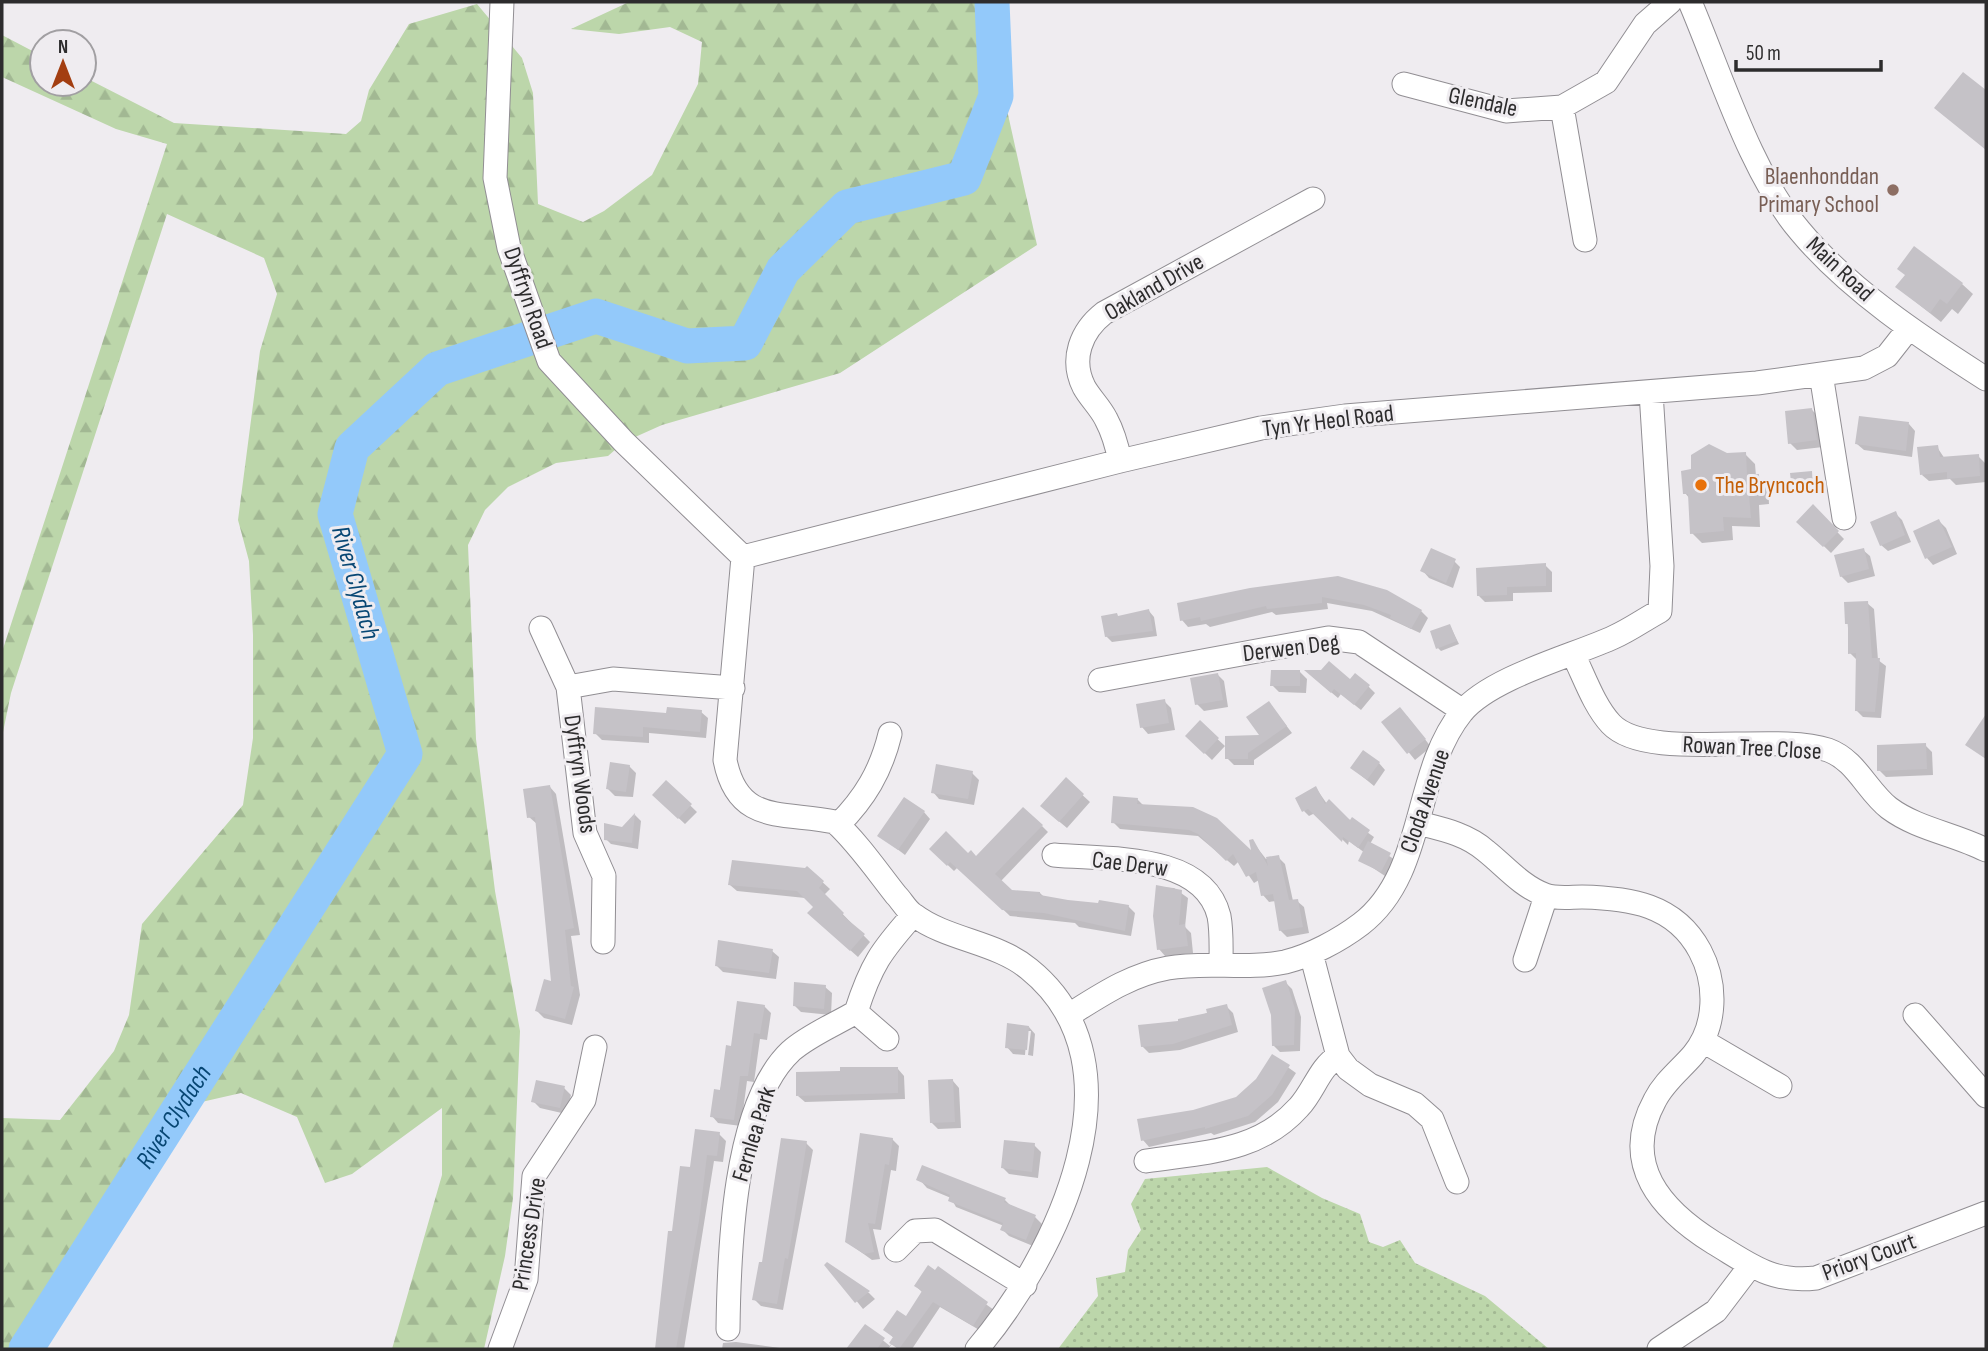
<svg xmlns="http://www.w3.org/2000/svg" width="1988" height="1351" viewBox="0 0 1988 1351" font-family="'Sofia Sans Condensed',sans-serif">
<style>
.green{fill:url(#green-dots)}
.forest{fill:url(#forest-firs)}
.shadow{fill:#0003}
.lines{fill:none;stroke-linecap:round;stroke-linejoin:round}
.river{stroke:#93c9fa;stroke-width:35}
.building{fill:#c5c2c7}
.minor-casing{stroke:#918e93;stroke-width:25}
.minor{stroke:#fff;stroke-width:23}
.education-dot{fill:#8d6e63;stroke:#efecf0;stroke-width:2.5}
.food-dot{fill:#e8710a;stroke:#efecf0;stroke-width:2.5}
.labels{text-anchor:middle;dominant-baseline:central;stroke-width:6;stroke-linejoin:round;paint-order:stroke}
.street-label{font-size:24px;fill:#2d2c2d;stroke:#efecf0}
.education-label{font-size:24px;fill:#785e54;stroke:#efecf0;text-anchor:end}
.food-label{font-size:24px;fill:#c56008;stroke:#efecf0;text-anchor:start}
.water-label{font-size:26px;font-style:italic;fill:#084774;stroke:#efecf0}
</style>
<defs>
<pattern id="green-dots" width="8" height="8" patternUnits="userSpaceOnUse" patternTransform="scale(1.75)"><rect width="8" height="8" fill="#bcd6aa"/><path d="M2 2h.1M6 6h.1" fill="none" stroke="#a2b893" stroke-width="1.8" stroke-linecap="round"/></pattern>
<pattern id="forest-firs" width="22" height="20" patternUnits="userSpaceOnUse" patternTransform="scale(1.75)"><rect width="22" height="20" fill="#bcd6aa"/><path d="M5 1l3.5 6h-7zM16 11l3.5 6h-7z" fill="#a2b893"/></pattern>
</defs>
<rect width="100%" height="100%" fill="#efecf0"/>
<!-- green -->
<path class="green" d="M1267 1167 1322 1198 1360 1214 1369 1242 1383 1247 1400 1240 1415 1263 1485 1296 1549 1349H1058L1098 1296 1096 1278 1125 1272 1128 1250 1141 1230 1131 1204 1145 1179Z"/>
<!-- forest -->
<path class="forest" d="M629 2H983L1037 245 840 373 662 425 624 442 608 456 556 463 508 487 485 510 468 545 476 739 495 891 520 1031 513 1198 505 1256 484 1349H392L442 1175V1108L352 1174 325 1183 297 1117 241 1093 162 1111 13 1349H2V1118L60 1120 114 1051 129 1015 142 924 243 805 253 738V635L249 561 238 520 260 351 277 294 264 258 167 214 11 693 2 737V652L167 144 116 129 2 77V35L42 56V84H84V77L174 123 346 134 361 121 369 90 409 24 477 4 522 58 533 93 538 204 583 222 604 211 652 175 698 84 702 42 670 27 619 34 571 29Z"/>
<!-- shadow -->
<path class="shadow" d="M1962 284 1973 294 1958 314 1952 309 1941 322 1897 287Z
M1812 410 1818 416 1823 447 1797 450 1790 443Z
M1909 424 1915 431 1912 457 1864 450 1857 444Z
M1937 447 1945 459 1978 456 1985 463 1986 482 1956 485 1950 479 1929 481 1922 475Z
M1745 454 1755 464 1756 476 1768 486 1769 504 1759 505 1760 527 1732 526 1733 540 1702 543 1692 533 1690 499 1685 493 1692 471 1727 455Z
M1811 473 1816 491 1797 493 1794 490Z
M1813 507 1844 539 1831 553 1799 522Z
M1895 513 1902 520 1911 542 1888 551 1881 545Z
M1939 521 1946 528 1957 554 1933 565 1927 558Z
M1863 550 1870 556 1875 576 1848 583 1841 576Z
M1453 560 1460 567 1453 588 1429 578 1423 571Z
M1545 565 1552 572V592L1513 593V601L1485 602 1478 595Z
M1337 578 1421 611 1428 618 1420 633 1372 611 1327 603 1328 609 1276 615 1272 612 1210 627 1206 624 1188 627 1182 620Z
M1846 603H1867L1874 609 1878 660 1886 666 1881 718 1863 717 1857 711V660L1850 653Z
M1149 611 1154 617 1157 636 1112 642 1106 636 1119 618Z
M1450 626 1459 644 1441 651 1438 648Z
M1300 672 1307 679 1306 693 1279 692 1272 685Z
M1217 674 1224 681 1228 707 1204 711 1197 704Z
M1313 677 1351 681 1368 686 1375 693 1361 710 1341 694 1338 698Z
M1164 701 1171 708 1175 730 1148 734 1142 727Z
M1269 703 1292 733 1254 760V765H1234L1227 758 1263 737Z
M701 712 708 718 706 738 649 733V743L602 740 595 733 668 714Z
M1407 716 1431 747 1415 760 1384 722Z
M1200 723 1225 746 1212 760 1187 736Z
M1925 745 1932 752 1933 775 1886 777 1879 770Z
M1379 763 1385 770 1374 786 1352 768Z
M629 766 636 773 633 797 615 796 608 789Z
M972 773 979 780 974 805 939 799 933 792Z
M1066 780 1090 802 1067 828 1049 813Z
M666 782 697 812 685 824 654 795Z
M550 787 556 794 580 935 571 936 580 995 572 1025 544 1018 537 1011 553 983 537 824 529 817Z
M1316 788 1327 804 1374 837 1370 844 1397 861 1388 878 1361 860 1365 853 1349 841 1348 845 1315 813 1309 816 1304 811Z
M1137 799 1144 806 1254 855 1252 841 1266 859 1278 857 1285 864 1293 901H1297L1304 907 1309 933 1287 937 1280 930 1276 901 1269 902 1263 895 1259 880 1254 883 1239 861 1234 866 1198 836 1120 829 1113 822Z
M924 812 930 819 905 855 880 836Z
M635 815 641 821 638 849 611 844 604 837 622 828Z
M1042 826 1048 832 1001 881 1011 891 1040 893 1044 897 1068 902 1128 906 1135 913 1131 936 1079 927 1075 923 1010 916 958 867 954 871 931 849 977 858Z
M807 868 830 889 824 895 870 942 858 957 816 920V907L805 898 737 891 730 885Z
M1157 887 1174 888 1188 898 1185 927 1191 933 1193 953 1165 956 1159 949Z
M772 951 779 957 776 979 723 972 716 965Z
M1285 982 1292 989 1301 1017 1300 1051 1280 1052 1273 1045 1272 1015Z
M825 987 832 993 831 1015 801 1012 795 1006Z
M764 1006 771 1013 767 1040 760 1039 754 1082 747 1081 741 1126 718 1123 712 1116 733 1047Z
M1226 1006 1233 1013 1238 1032 1180 1050 1149 1053 1142 1046 1180 1023Z
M1029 1027 1035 1034 1033 1056 1028 1055 1031 1031H1027L1025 1055 1013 1054 1007 1047Z
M1272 1056 1296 1073 1278 1102 1255 1122 1214 1135 1211 1133 1149 1147 1143 1140 1237 1098 1257 1081Z
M898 1069 904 1076 905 1099 805 1102 798 1096 842 1073Z
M953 1081 959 1088 961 1128 938 1129 931 1122Z
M564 1088 571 1095 566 1114 540 1108 533 1101Z
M719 1134 726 1141 723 1162 714 1161 684 1349H657L670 1233H674L691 1169Z
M892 1139 899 1146 896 1171 891 1170 881 1230 873 1229 880 1259 872 1260 847 1242Z
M806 1143 813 1150 783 1310 761 1306 754 1299Z
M1034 1145 1041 1152 1038 1178 1009 1174 1003 1168Z
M920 1180 1003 1198 1010 1205 1035 1217 1042 1224 1033 1246 1009 1236 1002 1229 1004 1226 956 1207 951 1198 927 1188Z
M827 1264 869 1293 875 1299 863 1309Z
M938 1268 960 1282 966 1290 994 1310 981 1331 940 1307 912 1349H898L892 1344 888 1349H849L865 1326 890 1346 894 1338 885 1330 907 1319 923 1293 916 1286Z
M736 1342 787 1349H722L723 1343Z"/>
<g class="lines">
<!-- river -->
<path class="river" id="s1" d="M26 1349 405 754 335 514 352 448 437 369 596 316 687 346 745 343 783 270 847 207 964 178 996 96 992 2"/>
</g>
<!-- building -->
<path class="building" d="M1963 72 1986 90V150L1934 108Z
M1914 246 1963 283 1947 304 1940 299 1930 313 1895 287 1905 275 1897 269Z
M1812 408 1817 440 1788 444 1785 411Z
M1859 416 1909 422 1906 451 1855 444Z
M1709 444 1727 453 1746 452 1747 475 1759 474 1760 495H1749L1751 518 1723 517 1724 531 1690 534 1688 494H1683L1681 471 1691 469V455Z
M1938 445 1940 457 1979 454 1980 476 1947 479V472L1920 475 1917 447Z
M1812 471 1813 489 1792 491 1790 473Z
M1813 504 1839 531 1823 547 1796 522Z
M1896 511 1905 535 1880 546 1870 522Z
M1939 519 1952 547 1925 559 1913 531Z
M1431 548 1456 559 1446 583 1420 571Z
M1864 548 1869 569 1840 577 1834 555Z
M1546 563V586L1507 587V595L1477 596 1476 568Z
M1338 576 1387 590 1422 610 1411 629 1390 618 1391 615 1364 605 1322 597V603L1267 609 1266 606 1201 621 1200 617 1180 621 1177 603 1250 588Z
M1868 601 1872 658H1880L1875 712 1855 711 1856 653 1848 654V624H1845L1844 602Z
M1149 609 1153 631 1105 637 1101 616 1117 613 1118 616Z
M1450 624 1457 641 1436 649 1430 631Z
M1329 661 1350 679 1355 673 1370 685 1354 705 1334 689 1331 693 1304 670H1321Z
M1271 670H1300V686H1270Z
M1218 673 1223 700 1195 705 1190 678Z
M1165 699 1169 723 1140 728 1136 704Z
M1269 701 1287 726 1248 753V759H1225V736L1259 735 1246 717Z
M595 707 666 713 667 707 702 710 700 732 643 727V737L593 734Z
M1400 707 1426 739 1407 754 1381 722Z
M1986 714V759L1965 745Z
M1200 720 1219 738 1204 754 1185 736Z
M1926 743 1927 769 1877 771V745Z
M1363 750 1380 762 1367 780 1350 768Z
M610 762 630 765 626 792 606 789Z
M936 764 973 771 968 799 931 793Z
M1066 777 1084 794 1059 822 1040 806Z
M666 780 692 804 678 819 652 795Z
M550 785 574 928 565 930 571 986 574 987 565 1019 535 1011 544 979 551 981 535 817 527 818 523 789Z
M1316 786 1325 804 1329 799 1350 820 1352 817 1370 830 1358 848 1343 837 1342 842 1308 809 1302 812 1295 798Z
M1113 796 1138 798 1137 804 1193 807 1217 818 1251 850 1249 840 1253 839 1268 866 1266 857 1279 855 1289 900 1298 899 1303 927 1279 931 1273 894 1261 896 1256 872 1246 877 1233 854 1226 861 1198 834 1189 830 1111 823Z
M904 797 925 811 898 850 877 836Z
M1023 807 1043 825 995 874 1012 890 1040 892V895L1068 900 1098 903 1099 900 1129 905 1125 931 1044 913 1002 910 950 862 947 866 929 849 946 831 968 853 971 850 976 856Z
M635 813 632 843 604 840V823L622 827Z
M1368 841 1391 853 1381 872 1358 861Z
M732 860 805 868 807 866 824 881 819 888 844 913 842 915 865 934 850 951 807 913 813 907 797 891 728 885Z
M1156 885 1182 890 1179 925 1185 924 1188 946 1157 950 1153 916Z
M718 940 773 949 769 973 715 966Z
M1286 980 1295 1009 1294 1045 1272 1046 1271 1015 1262 988Z
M794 982 826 985 824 1009 793 1006Z
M737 1001 765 1005 760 1034 754 1033 748 1076H740L734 1120 710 1117 714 1089 720 1090 726 1045 731 1046Z
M1227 1004 1232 1025 1173 1044 1141 1047 1138 1025 1178 1021V1019L1207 1013 1206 1009Z
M1007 1023 1029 1026 1027 1050 1005 1048Z
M1272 1054 1290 1065 1272 1095 1248 1116 1205 1129V1127L1141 1141 1137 1119 1193 1110 1236 1097 1256 1079Z
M840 1067H898V1093L796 1096V1072L840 1071Z
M953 1079 955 1122 930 1123 928 1080Z
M536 1080 565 1086 560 1108 531 1102Z
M695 1129 720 1132 717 1156 707 1155 699 1221 676 1349H655L668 1231H672L680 1166 690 1167Z
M860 1133 893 1138 889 1165 885 1164 875 1224 868 1223 874 1252 864 1254 845 1242Z
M781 1138 807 1141 788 1259 785 1258 777 1304 752 1300 759 1262H762Z
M1004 1140 1035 1143 1032 1172 1001 1168Z
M922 1165 1006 1198 1004 1202 1036 1215 1026 1240 1000 1230 1003 1223 948 1201 950 1195 916 1180Z
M827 1262 870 1291 855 1303 824 1265Z
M928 1265 935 1270 938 1266 988 1302 973 1326 933 1302 899 1349 889 1343 893 1337 883 1330 897 1310 906 1316 922 1291 914 1286Z
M865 1324 885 1338 877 1349H846Z"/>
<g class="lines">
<!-- minor casing -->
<g class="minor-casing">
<path id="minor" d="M502 2 495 178 509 248 549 361 624 442 743 557
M1690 2C1720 72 1751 174 1800 231 1849 290 1922 338 1986 379
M1404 84 1506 111 1562 107 1606 82 1645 24 1670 2
M1562 107 1585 240
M1821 374 1844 518
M1120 461C1117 446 1113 432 1106 419 1100 407 1090 398 1084 387 1070 359 1081 331 1104 313L1313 199
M743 557 1120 461 1261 428 1345 416 1757 383 1864 368 1887 356 1909 328
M743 557 725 760C738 826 784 811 835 822 858 843 877 871 896 895 902 901 907 911 914 915 947 940 997 942 1029 969 1149 1066 1056 1256 977 1349
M541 628 568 687 585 833 604 876 603 942
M1573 654C1584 676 1594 706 1611 724 1647 762 1775 732 1828 750 1856 760 1867 791 1889 808 1917 829 1955 834 1986 850
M1100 680 1328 638 1359 642 1463 711
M568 687 613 679 733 688
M1418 823C1442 829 1467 834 1486 851 1505 866 1521 886 1545 895 1555 899 1571 897 1582 897 1629 898 1675 904 1700 951 1717 983 1717 1026 1693 1055 1680 1070 1664 1082 1655 1100 1620 1164 1661 1210 1714 1243 1751 1265 1771 1283 1816 1278L1986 1213
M838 825C865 798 881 771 890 734
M1054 855C1106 860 1203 852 1219 916 1222 932 1221 949 1221 965
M1311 953 1338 1056 1348 1069 1370 1085 1415 1104 1432 1119 1457 1182
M1525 960 1546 896
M856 1012 887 1039
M1069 1015C1101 995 1130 975 1168 968 1206 961 1247 970 1285 962 1310 956 1340 940 1361 924 1427 873 1412 774 1462 712 1491 677 1573 656 1614 637 1630 630 1645 619 1660 611L1662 566 1651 392
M1915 1015 1986 1096
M1703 1041 1780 1086
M1146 1161C1203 1152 1258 1153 1299 1107 1314 1091 1319 1068 1338 1056
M896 1250 915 1231 935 1230 1025 1285
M728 1329C729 1253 733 1105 791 1051 809 1035 836 1024 856 1012 871 965 881 951 913 915
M500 1349 526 1279 534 1176 584 1100 595 1047
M1659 1349 1716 1311 1751 1265"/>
</g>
<!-- minor -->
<use href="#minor" class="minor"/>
</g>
<!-- markers -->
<circle class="education-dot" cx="1893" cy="190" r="7"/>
<circle class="food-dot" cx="1701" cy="485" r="7"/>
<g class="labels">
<!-- street labels -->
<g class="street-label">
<text transform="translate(1483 102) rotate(12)">Glendale</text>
<text transform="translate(1840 269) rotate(43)">Main Road</text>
<text transform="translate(1154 287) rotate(-30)">Oakland Drive</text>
<text transform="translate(528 298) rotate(71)">Dyffryn Road</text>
<text transform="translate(1328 421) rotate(-7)">Tyn Yr Heol Road</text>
<text transform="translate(1291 648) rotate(-7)">Derwen Deg</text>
<text transform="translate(1752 748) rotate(3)">Rowan Tree Close</text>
<text transform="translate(580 774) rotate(82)">Dyffryn Woods</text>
<text transform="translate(1425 801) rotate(-71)">Cloda Avenue</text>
<text transform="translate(1130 864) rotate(7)">Cae Derw</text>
<text transform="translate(754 1134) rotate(-73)">Fernlea Park</text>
<text transform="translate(529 1234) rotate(-81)">Princess Drive</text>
<text transform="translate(1869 1257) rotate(-20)">Priory Court</text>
</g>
<!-- education labels -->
<g class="education-label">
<text x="1879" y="176">Blaenhonddan<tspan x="1879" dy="28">Primary School</tspan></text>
</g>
<!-- food labels -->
<g class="food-label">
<text x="1715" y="485">The Bryncoch</text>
</g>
<!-- water labels -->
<g class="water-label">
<text transform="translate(355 583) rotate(74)">River Clydach</text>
<text stroke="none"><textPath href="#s1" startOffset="275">River Clydach</textPath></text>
</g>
</g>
<!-- border -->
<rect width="1988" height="1351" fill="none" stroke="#2d2c2d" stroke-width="7"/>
<!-- north arrow -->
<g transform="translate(63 63)"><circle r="33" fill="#efecf0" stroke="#a19fa2" stroke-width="2"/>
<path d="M0-5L12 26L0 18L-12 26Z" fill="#a33e11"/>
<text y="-10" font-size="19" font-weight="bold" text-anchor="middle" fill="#2d2c2d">N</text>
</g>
<!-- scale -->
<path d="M1736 60v10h145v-10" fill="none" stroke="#2d2c2d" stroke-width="3.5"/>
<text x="1746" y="60" font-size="21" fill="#2d2c2d" stroke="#efecf0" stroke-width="5" paint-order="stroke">50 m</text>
</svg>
